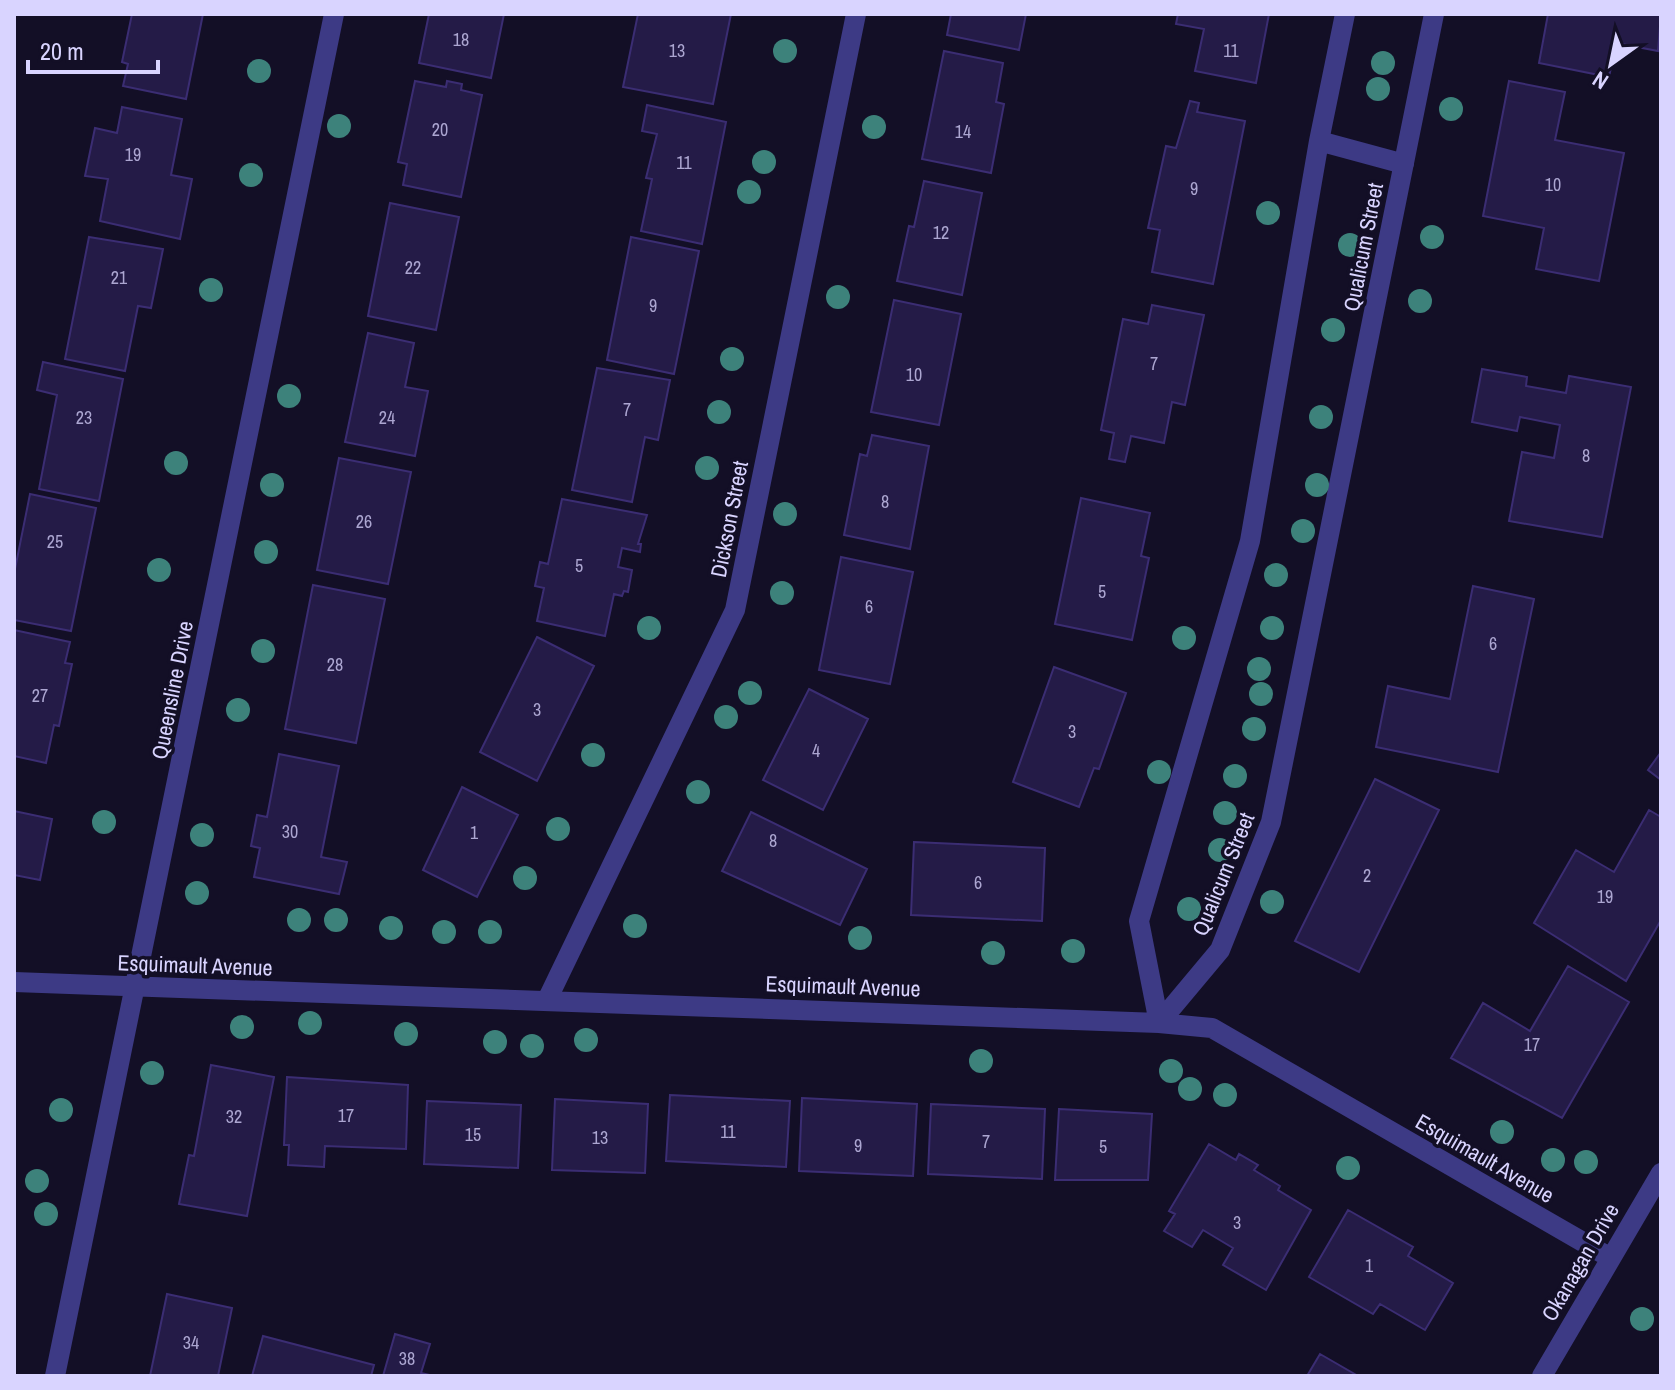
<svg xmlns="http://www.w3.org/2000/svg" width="1675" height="1390" viewBox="0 0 1675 1390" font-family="'Archivo Narrow',sans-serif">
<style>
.building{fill:#241b47;stroke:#3b2d73;stroke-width:2}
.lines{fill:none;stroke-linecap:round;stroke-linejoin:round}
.minor{stroke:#3d3a85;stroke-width:20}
.tree{fill:#3d827b}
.labels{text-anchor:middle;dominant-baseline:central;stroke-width:7;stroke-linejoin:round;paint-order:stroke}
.number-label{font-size:18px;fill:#aca6d1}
.street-label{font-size:22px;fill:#d9d4ff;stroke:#130f26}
</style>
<rect width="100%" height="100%" fill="#130f26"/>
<!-- building -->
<path class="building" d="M132 14H203L186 99 123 86 128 64 122 62Z
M429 14H504L491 78 419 63Z
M638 14H731L713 104 623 87Z
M951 14H1026L1019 50 947 35Z
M1178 14H1269L1256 83 1195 71 1204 29 1176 24Z
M1548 14H1661L1658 51 1616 43 1609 77 1539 63Z
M944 51 1003 63 996 102 1004 104 991 173 922 159Z
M415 81 446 87 447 81 462 84 461 90 482 95 461 197 403 185 407 164 398 162Z
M1509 81 1565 92 1555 140 1624 153 1599 281 1536 269 1544 228 1483 216Z
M1190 101 1199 103 1197 112 1245 121 1213 284 1152 272 1160 230 1148 228 1166 146 1176 148Z
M647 105 726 122 702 244 641 231 652 179 646 178 657 134 642 131Z
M122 107 182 119 171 175 192 179 180 239 100 221 108 179 85 176 95 128 117 133Z
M924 181 982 193 962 295 897 281 909 226 914 227Z
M390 203 459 217 436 330 368 316Z
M89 237 163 249 151 308 138 306 125 371 65 359Z
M631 237 699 251 674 374 607 360Z
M894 300 961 314 939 425 871 412Z
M1152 305 1204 315 1185 405 1172 402 1164 443 1131 436 1125 462 1109 459 1114 433 1101 430 1123 319 1148 324Z
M368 333 414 343 405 387 428 391 415 456 345 442Z
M43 362 123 379 99 501 39 489 57 395 37 390Z
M597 368 670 380 658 440 645 437 632 502 572 490Z
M1482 369 1527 377 1526 386 1566 393 1569 376 1631 387 1602 537 1509 521 1522 452 1554 458 1560 425 1520 417 1517 431 1472 422Z
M872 435 929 446 910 549 844 535 860 454 867 456Z
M339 458 411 472 388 584 317 570Z
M30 494 96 508 71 631 14 620V574Z
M1081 498 1150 513 1141 556 1149 558 1132 640 1055 624Z
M562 499 647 515 638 544H641L640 552 622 548 618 567 632 570 628 592 624 591 622 596 614 594 605 636 537 621 544 588 535 586 540 562 548 564Z
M841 557 913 572 890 684 819 670Z
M313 585 385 599 356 743 285 729Z
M1473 586 1534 599 1498 772 1376 747 1388 686 1450 699Z
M14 630 70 642 65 663 72 664 59 726 54 725 46 763 14 756Z
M537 637 594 666 537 781 480 752Z
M1054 667 1126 693 1099 769 1094 768 1079 807 1013 782Z
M809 689 868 719 823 810 763 780Z
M1661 752V780L1648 770Z
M279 754 339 766 321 857 347 862 339 894 254 877 260 848 251 846 257 815 267 817Z
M1375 779 1439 810 1359 972 1295 941Z
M462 787 518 815 477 897 423 870Z
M1649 810 1661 817V920L1626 981 1534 923 1576 850 1614 872Z
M14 811 52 819 40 880 14 875Z
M751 812 867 869 840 925 722 871Z
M914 842 1045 848 1042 921 911 915Z
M1568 966 1629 1002 1562 1118 1451 1058 1483 1003 1530 1031Z
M211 1065 274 1077 247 1216 179 1204 189 1155 194 1156Z
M287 1077 408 1085 406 1149 325 1146 324 1167 288 1165 289 1145H284Z
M670 1095 790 1101 786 1167 666 1161Z
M802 1098 917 1104 913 1176 799 1171Z
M555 1099 648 1104 645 1173 552 1170Z
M427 1101 521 1105 518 1168 424 1164Z
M931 1104 1045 1109 1042 1179 928 1174Z
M1059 1109 1152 1114 1148 1180H1055Z
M1209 1144 1236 1160 1239 1154 1258 1165 1254 1170 1280 1186 1278 1190 1311 1210 1266 1290 1223 1265 1233 1248 1203 1230 1192 1247 1164 1231 1175 1214 1169 1211Z
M1348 1210 1413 1247 1408 1256 1453 1283 1425 1330 1380 1304 1373 1314 1309 1277Z
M167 1294 232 1308 218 1376H150Z
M395 1334 430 1344 421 1373 434 1376H383Z
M263 1336 374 1365 371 1376H252Z
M1320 1354 1358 1376H1307Z"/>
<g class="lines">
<!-- minor -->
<path class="minor" d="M1319 141 1404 164
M14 982 1159 1023 1212 1028 1609 1257
M548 998 735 610 856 14
M1159 1023 1220 950 1271 822 1434 14
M1159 1023 1139 921 1250 541 1319 141 1345 14
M55 1376 334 14
M1542 1376 1661 1173"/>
</g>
<!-- trees -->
<g class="tree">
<circle cx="785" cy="51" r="12"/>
<circle cx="1383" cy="63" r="12"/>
<circle cx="259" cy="71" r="12"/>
<circle cx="1378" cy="89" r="12"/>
<circle cx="1451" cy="109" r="12"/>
<circle cx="339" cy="126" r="12"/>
<circle cx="874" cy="127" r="12"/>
<circle cx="764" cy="162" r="12"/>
<circle cx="251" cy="175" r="12"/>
<circle cx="749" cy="192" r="12"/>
<circle cx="1268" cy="213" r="12"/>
<circle cx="1432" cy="237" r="12"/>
<circle cx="1350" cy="245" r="12"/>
<circle cx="211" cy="290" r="12"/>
<circle cx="838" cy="297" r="12"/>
<circle cx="1420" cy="301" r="12"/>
<circle cx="1333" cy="330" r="12"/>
<circle cx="732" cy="359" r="12"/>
<circle cx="289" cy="396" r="12"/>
<circle cx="719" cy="412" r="12"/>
<circle cx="1321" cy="417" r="12"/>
<circle cx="176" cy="463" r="12"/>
<circle cx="707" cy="468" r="12"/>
<circle cx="272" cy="485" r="12"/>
<circle cx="1317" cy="485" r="12"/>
<circle cx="785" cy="514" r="12"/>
<circle cx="1303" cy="531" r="12"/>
<circle cx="266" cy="552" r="12"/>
<circle cx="159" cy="570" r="12"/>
<circle cx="1276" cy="575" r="12"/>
<circle cx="782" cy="593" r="12"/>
<circle cx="649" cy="628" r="12"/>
<circle cx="1272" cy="628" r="12"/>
<circle cx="1184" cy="638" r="12"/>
<circle cx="263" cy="651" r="12"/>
<circle cx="1259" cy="669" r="12"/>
<circle cx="750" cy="693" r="12"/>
<circle cx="1261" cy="694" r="12"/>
<circle cx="238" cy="710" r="12"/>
<circle cx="726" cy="717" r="12"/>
<circle cx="1254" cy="729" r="12"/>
<circle cx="593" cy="755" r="12"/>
<circle cx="1159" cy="772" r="12"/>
<circle cx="1235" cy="776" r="12"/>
<circle cx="698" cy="792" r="12"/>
<circle cx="1225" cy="813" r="12"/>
<circle cx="104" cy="822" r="12"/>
<circle cx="558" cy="829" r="12"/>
<circle cx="202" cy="835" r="12"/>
<circle cx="1220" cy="850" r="12"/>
<circle cx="525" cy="878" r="12"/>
<circle cx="197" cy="893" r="12"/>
<circle cx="1272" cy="902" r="12"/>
<circle cx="1189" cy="909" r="12"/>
<circle cx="299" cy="920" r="12"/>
<circle cx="336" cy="920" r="12"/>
<circle cx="635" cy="926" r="12"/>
<circle cx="391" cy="928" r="12"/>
<circle cx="444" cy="932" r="12"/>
<circle cx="490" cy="932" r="12"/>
<circle cx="860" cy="938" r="12"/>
<circle cx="1073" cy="951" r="12"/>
<circle cx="993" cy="953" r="12"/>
<circle cx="310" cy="1023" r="12"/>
<circle cx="242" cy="1027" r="12"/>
<circle cx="406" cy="1034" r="12"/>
<circle cx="586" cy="1040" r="12"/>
<circle cx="495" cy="1042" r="12"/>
<circle cx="532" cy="1046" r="12"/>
<circle cx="981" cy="1061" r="12"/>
<circle cx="1171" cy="1071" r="12"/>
<circle cx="152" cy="1073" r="12"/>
<circle cx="1190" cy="1089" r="12"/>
<circle cx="1225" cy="1095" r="12"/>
<circle cx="61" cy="1110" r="12"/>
<circle cx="1502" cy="1132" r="12"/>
<circle cx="1553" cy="1160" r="12"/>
<circle cx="1586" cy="1162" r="12"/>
<circle cx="1348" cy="1168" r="12"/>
<circle cx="37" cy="1181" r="12"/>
<circle cx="46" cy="1214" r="12"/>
<circle cx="1642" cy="1319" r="12"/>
</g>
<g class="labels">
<!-- number labels -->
<g class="number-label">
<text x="461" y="39">18</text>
<text x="677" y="50">13</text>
<text x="1231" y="50">11</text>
<text x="440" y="129">20</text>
<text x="963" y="131">14</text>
<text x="133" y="154">19</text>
<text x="684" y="162">11</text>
<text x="1553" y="184">10</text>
<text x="1194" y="188">9</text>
<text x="941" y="232">12</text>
<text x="413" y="267">22</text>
<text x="119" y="277">21</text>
<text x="653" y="305">9</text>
<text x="1154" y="363">7</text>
<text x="914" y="374">10</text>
<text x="627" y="409">7</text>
<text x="84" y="417">23</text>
<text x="387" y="417">24</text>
<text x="1586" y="455">8</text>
<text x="885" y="501">8</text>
<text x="364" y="521">26</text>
<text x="55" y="541">25</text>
<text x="579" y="565">5</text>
<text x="1102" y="591">5</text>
<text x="869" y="606">6</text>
<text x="1493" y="643">6</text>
<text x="335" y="664">28</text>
<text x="40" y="695">27</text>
<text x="537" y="709">3</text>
<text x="1072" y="731">3</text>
<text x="816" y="750">4</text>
<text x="290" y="831">30</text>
<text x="474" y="832">1</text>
<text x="773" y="840">8</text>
<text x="1367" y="875">2</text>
<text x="978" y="882">6</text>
<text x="1605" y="896">19</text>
<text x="1532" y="1044">17</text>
<text x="346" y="1115">17</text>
<text x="234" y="1116">32</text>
<text x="728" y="1131">11</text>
<text x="473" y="1134">15</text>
<text x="600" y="1137">13</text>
<text x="986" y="1141">7</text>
<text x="858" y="1145">9</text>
<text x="1103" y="1146">5</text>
<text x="1237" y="1222">3</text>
<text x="1369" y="1265">1</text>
<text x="191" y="1342">34</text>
<text x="407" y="1358">38</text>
</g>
<!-- street labels -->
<g class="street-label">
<text transform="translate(1363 247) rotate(-79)">Qualicum Street</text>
<text transform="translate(729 519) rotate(-79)">Dickson Street</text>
<text transform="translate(172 690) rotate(-79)">Queensline Drive</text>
<text transform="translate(1223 874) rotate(-68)">Qualicum Street</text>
<text transform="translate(195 965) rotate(2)">Esquimault Avenue</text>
<text transform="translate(843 986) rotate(2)">Esquimault Avenue</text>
<text transform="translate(1485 1158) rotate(30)">Esquimault Avenue</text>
<text transform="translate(1580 1262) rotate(-60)">Okanagan Drive</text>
</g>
</g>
<!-- border -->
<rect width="1675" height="1390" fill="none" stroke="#d9d4ff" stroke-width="32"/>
<!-- north arrow -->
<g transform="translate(1611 64) rotate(213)" stroke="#130f26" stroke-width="6" paint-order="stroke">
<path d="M0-6L14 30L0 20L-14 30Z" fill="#d9d4ff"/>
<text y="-12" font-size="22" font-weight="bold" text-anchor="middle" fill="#d9d4ff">N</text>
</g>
<!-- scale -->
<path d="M28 60v12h130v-12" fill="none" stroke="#d9d4ff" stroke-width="4"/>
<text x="40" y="60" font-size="24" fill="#d9d4ff" stroke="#130f26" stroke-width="6" paint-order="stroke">20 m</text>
</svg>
